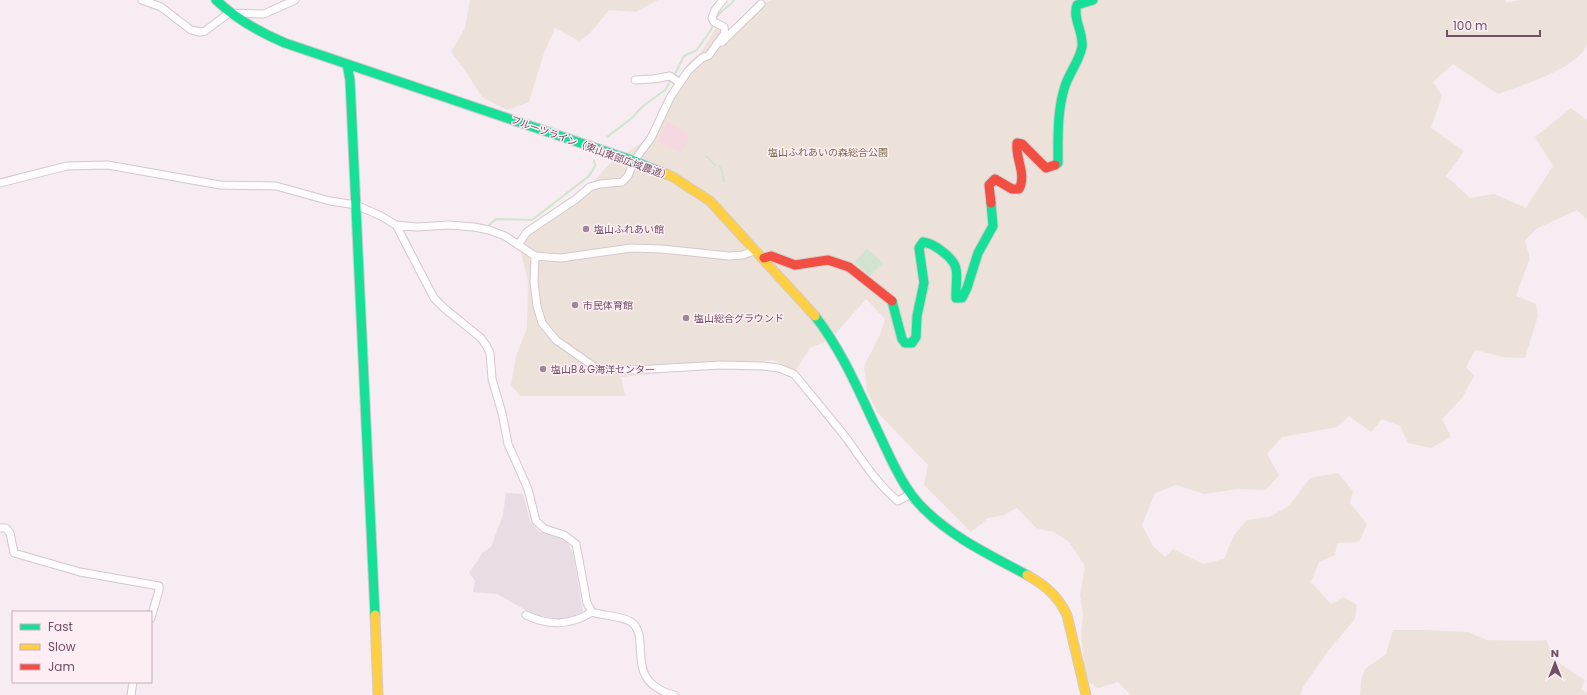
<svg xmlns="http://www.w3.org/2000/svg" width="1587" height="695" viewBox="0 0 1587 695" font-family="Poppins,'Noto Sans JP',sans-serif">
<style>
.industrial{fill:#e8dde4}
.green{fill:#ede2da}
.sand{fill:#f5d8e0}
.water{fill:#d0e4d0}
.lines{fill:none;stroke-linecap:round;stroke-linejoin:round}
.stream{stroke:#d0e4d0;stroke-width:2}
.street-casing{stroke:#d3c8ce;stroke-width:9}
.fast-casing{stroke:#d4c9cf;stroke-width:11}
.slow-casing{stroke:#d4c9cf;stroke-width:11}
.jam-casing{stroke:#d4c9cf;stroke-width:11}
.street{stroke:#fefcfd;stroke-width:7}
.fast{stroke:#16e098;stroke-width:9}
.slow{stroke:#ffcf43;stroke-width:9}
.jam{stroke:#f24e42;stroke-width:9}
.poi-dot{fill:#a08697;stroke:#fdeef4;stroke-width:1.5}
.labels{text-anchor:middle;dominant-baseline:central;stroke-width:3;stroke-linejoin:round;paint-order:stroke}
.street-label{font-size:10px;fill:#714f66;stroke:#fdeef4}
.park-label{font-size:10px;fill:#7a6b4c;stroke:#fdeef4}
.poi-label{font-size:10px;fill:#714f66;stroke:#fdeef4;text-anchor:start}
</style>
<rect width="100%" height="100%" fill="#f6ecf1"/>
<!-- industrial -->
<path class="industrial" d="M506 493 523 494 530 521 534 526 539 532 559 537 564 540 569 545 573 553 583 612 565 620 544 619 531 615 522 608 497 594 473 592 475 581 469 572 478 561 482 553 491 547 503 515Z"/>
<!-- green -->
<path class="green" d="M470 0H658L636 12 609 10 590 33 579 41 555 28 544 53 529 102 507 110 482 97 464 69 451 52 465 28Z
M773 0H1505L1507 3 1520 0H1587C1587 14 1587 30 1587 43 1583 67 1519 86 1498 94L1453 64 1433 82 1442 96 1431 128 1464 151 1446 176 1470 198 1494 194 1526 208 1553 166 1535 137 1571 108 1587 120V219L1577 210 1536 229 1525 241 1530 258 1516 296 1536 304 1538 316 1525 358 1503 357 1475 350 1466 367 1474 376 1462 398 1442 419 1451 437 1431 448 1408 443 1400 426 1382 419 1371 432 1349 416 1337 427 1282 437 1267 454 1279 475 1266 490 1238 489 1204 494 1176 485 1155 493 1142 525 1153 546 1165 557 1173 549 1203 564 1224 559 1234 535 1247 520 1269 517 1290 505 1310 478 1338 473 1353 491 1350 503 1367 524 1359 542 1337 543 1335 555 1319 562 1311 582 1331 604 1344 597 1357 605 1355 619 1328 651 1303 687 1300 695H1131L1118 682 1098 688 1086 680 1081 636 1083 613 1080 595 1085 566 1069 542 1054 532 1036 528 1017 508 1004 515 988 518 971 532 924 485 928 465 877 412 867 391 864 366 880 335 885 319 866 299 836 333 827 341 810 348 795 371 774 360 621 377 625 396H520L511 385 516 356 527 328 528 282 521 252 527 232 590 186 608 165 644 141 684 82 761 4Z
M718 24 725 33 702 58 677 80 689 62 701 52Z
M1393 630H1424L1468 632 1487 640 1524 641 1546 640 1556 661 1585 680 1581 689 1587 693V695H1360L1361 680 1365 669 1386 654Z"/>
<!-- sand -->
<path class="sand" d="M668 122 687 132 689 140 681 153 657 142Z"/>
<!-- water -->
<path class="water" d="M867 248 883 263 870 276 855 262Z"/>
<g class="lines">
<!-- stream -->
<path class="stream" d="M715 20C719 10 729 8 734 0
M674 76 684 56 697 50 711 30 713 24
M607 137 632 118 643 106 665 90 671 80
M706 156 715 165
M719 166 722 171 724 182
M487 227 496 219 532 220 589 176 595 166 594 160"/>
<!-- street casing -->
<g class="street-casing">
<path id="street" d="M142 0 161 7 191 30 200 32 205 31 229 13 264 14 295 0
M722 42 761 4
M635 80 653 79 670 76 680 83
M0 183 67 166 108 165 220 185 276 186 330 201 356 205 381 216 396 225 417 227 449 225 474 227 489 230 505 236 535 256 561 258 631 248 662 249 729 256 743 255 756 250
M396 225 434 298 444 308 481 338 486 345 490 353 492 379 502 413 508 444 528 489 536 521 545 529 564 535 576 544 587 603 592 612C603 616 623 616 631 622 653 637 621 681 674 695
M518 245 527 232 576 199 590 187 600 184 622 182 628 176 634 161 651 138 671 96 680 83 688 71 702 58 709 55 725 33 724 27 714 22 712 18 715 10 723 0
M535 256 534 282 537 306 542 323 556 340 596 368 634 370 721 365 763 366 779 368 794 374C812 396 830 417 847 439 863 461 876 483 898 501L911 494
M0 528H6L10 533 14 553 80 572 159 586V590L151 618
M526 615C549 626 570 626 592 612
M131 695 133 682"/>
</g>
<!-- fast casing -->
<g class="fast-casing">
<path id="fast" d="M216 0C236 19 259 32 285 43L634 161 666 174
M347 64 350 80 375 615
M1055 165 1058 163C1058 137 1057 111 1065 86 1069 74 1080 59 1082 47 1084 33 1072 18 1077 5L1093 0
M892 301 902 339 905 343H912L916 337 917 316 924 283 919 248 923 242C931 243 937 247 943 252 963 267 955 276 956 298H962L967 288 978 253 993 226 991 203
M815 316C843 352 860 394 880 436 892 461 903 488 923 508 953 538 990 555 1027 575"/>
</g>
<!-- slow casing -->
<g class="slow-casing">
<path id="slow" d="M666 174 673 177 710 201 815 316
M1027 575C1045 585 1058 596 1067 615L1086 695
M375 615 378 695"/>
</g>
<!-- jam casing -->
<g class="jam-casing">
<path id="jam" d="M991 203 989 185 995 179 1012 189H1019C1027 174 1015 159 1017 143L1022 144 1046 168 1055 165
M764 258 771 256 795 265 828 260 849 267 892 301"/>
</g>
<!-- street -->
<use href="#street" class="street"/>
<!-- fast -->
<use href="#fast" class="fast"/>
<!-- slow -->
<use href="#slow" class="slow"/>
<!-- jam -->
<use href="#jam" class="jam"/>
</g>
<!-- markers -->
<g class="poi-dot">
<circle cx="586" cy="229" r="4"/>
<circle cx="575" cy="305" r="4"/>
<circle cx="686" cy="318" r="4"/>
<circle cx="543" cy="369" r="4"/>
</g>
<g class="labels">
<!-- street labels -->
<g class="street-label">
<text transform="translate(591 148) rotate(20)">フルーツライン（東山東部広域農道）</text>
</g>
<!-- park labels -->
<g class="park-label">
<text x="828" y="152">塩山ふれあいの森総合公園</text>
</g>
<!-- poi labels -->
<g class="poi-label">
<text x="594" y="229">塩山ふれあい館</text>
<text x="583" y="305">市民体育館</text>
<text x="694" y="318">塩山総合グラウンド</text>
<text x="551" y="369">塩山B＆G海洋センター</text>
</g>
</g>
<!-- legend -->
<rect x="12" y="611" width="140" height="72" fill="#fdeef4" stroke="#c5aebb"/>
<rect x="20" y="624" width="20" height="6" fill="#16e098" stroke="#c5aebb"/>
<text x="48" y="631" font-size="12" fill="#714f66">Fast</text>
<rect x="20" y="644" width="20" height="6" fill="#ffcf43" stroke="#c5aebb"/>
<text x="48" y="651" font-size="12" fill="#714f66">Slow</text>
<rect x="20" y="664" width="20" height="6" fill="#f24e42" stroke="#c5aebb"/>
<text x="48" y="671" font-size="12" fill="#714f66">Jam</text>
<!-- north arrow -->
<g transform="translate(1555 663)" stroke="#fdeef4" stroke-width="3" paint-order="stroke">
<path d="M0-3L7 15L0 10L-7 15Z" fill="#714f66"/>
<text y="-6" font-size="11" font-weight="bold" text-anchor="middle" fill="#714f66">N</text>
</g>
<!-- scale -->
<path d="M1447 30v6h93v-6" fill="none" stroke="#714f66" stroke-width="2"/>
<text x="1453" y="30" font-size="12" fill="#714f66" stroke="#fdeef4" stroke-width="3" paint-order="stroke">100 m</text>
</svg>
